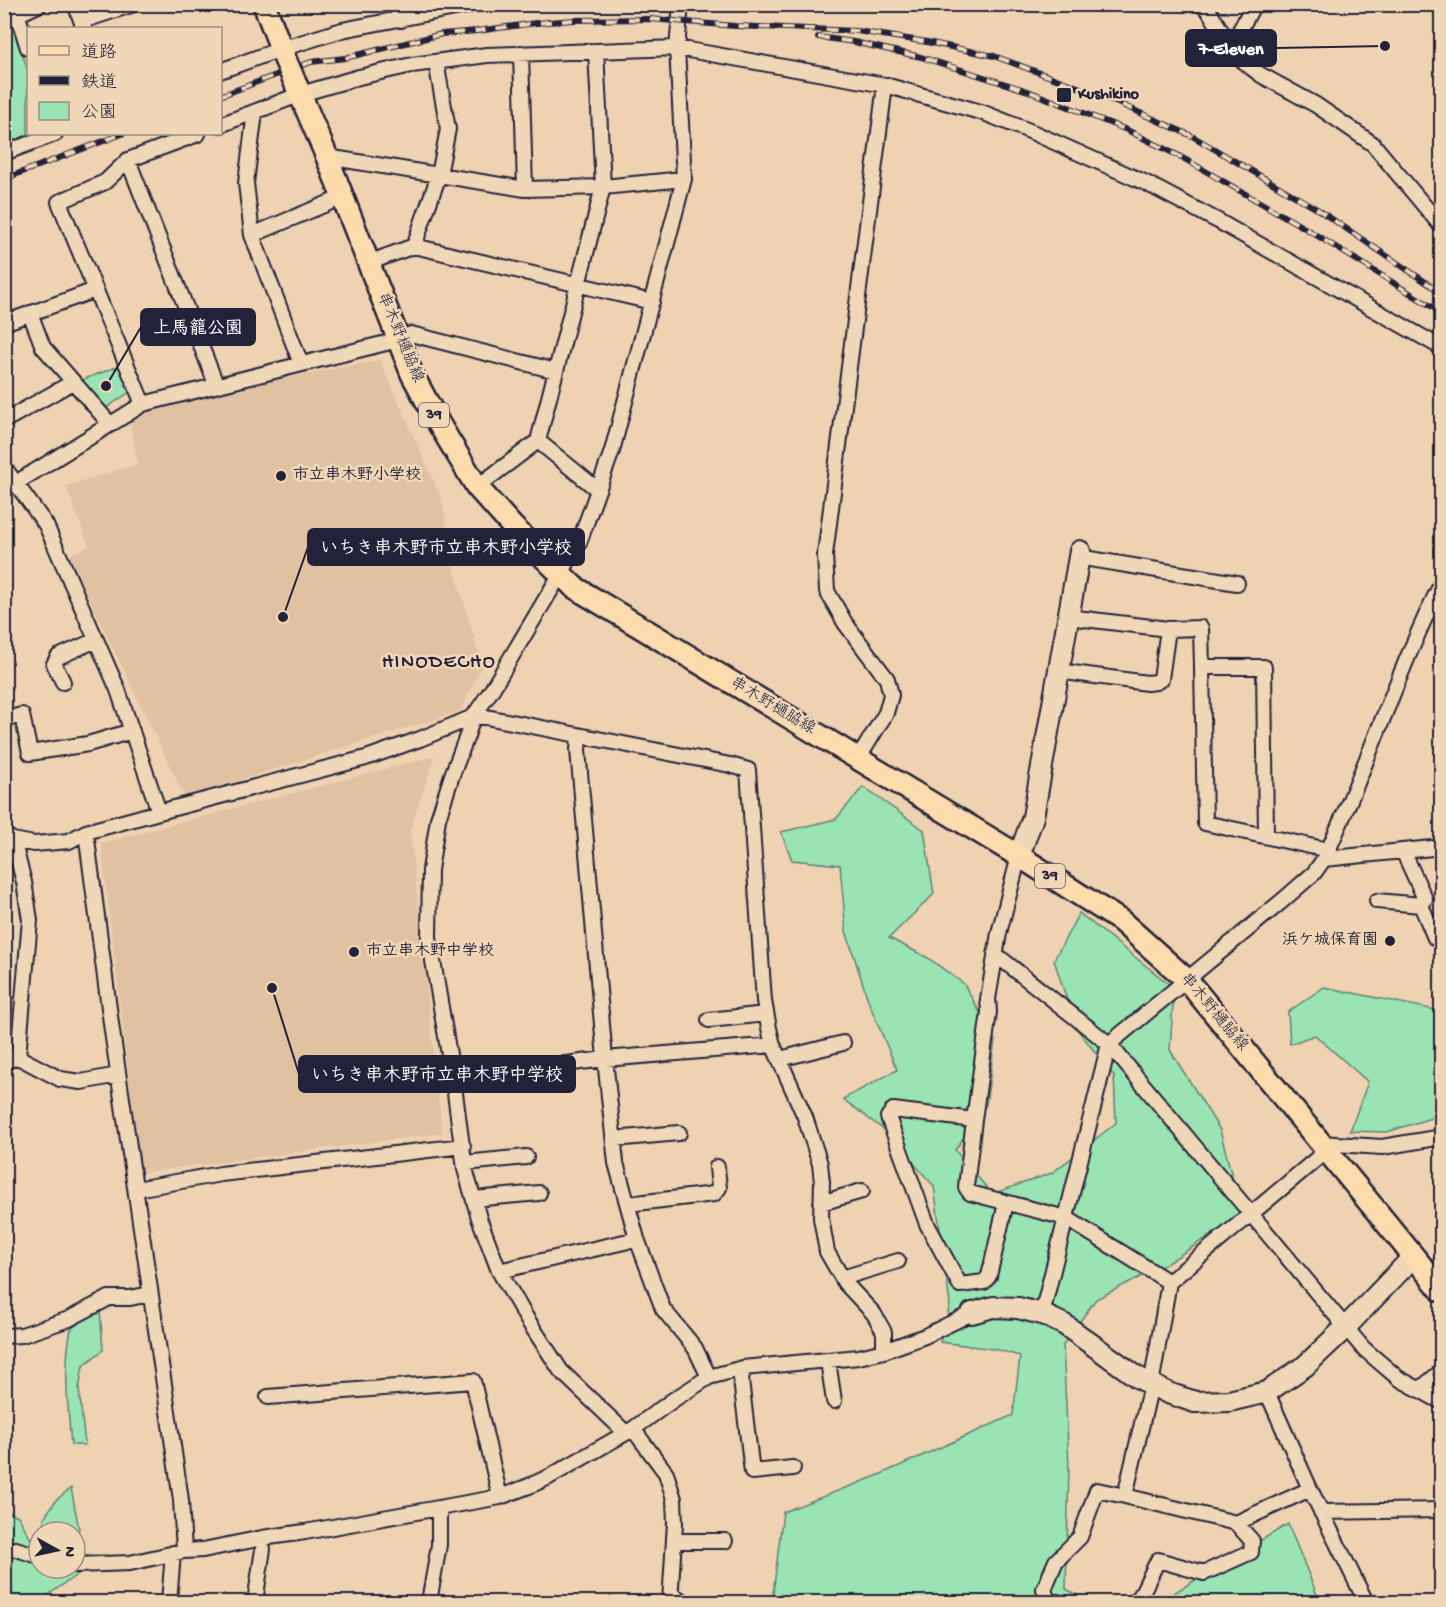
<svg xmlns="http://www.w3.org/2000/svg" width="1446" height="1607" viewBox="0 0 1446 1607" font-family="'Gochi Hand','Klee One',sans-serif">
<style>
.built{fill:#e0c2a3}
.green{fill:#9ae3b2;stroke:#5e8276;stroke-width:1.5}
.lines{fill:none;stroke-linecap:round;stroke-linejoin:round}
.street-casing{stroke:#22223b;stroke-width:18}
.secondary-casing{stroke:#22223b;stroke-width:24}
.primary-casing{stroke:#22223b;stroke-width:26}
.street{stroke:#f0d7b7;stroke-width:14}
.secondary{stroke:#f0d7b7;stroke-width:20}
.primary{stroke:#fcdcac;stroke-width:21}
.rail-casing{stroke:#22223b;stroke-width:6}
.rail{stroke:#f0d7b7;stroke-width:4;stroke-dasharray:11;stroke-linecap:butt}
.primary-bridge-casing{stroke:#22223b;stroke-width:26;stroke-linecap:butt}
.primary-bridge{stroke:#fcdcac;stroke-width:21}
.poi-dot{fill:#22223b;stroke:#f0d7b7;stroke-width:2}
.labels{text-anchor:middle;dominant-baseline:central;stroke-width:5;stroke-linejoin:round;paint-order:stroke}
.shield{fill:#f0d7b7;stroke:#605860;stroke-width:1.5}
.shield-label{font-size:15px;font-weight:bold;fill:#22223b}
.poi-label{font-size:16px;font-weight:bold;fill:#22223b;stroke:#f0d7b7;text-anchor:start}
.street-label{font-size:16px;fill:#22223b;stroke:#f0d7b7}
.quarter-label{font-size:20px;letter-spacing:1.5px;fill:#22223b;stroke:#f0d7b7}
.leader{fill:none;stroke:#22223b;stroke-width:2}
.callout-dot{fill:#22223b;stroke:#f0d7b7;stroke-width:2}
.callout{fill:#22223b;stroke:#22223b;stroke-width:2}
.callout-label{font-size:18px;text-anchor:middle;font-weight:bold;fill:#fff}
</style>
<rect width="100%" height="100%" fill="#eed2b1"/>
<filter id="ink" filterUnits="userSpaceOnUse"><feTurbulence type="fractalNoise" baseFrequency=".0167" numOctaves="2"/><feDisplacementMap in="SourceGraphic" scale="12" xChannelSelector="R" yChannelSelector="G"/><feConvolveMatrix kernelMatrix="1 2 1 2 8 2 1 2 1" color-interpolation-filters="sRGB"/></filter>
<g filter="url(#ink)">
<!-- built -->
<path class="built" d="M380 360 442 500 454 569 482 665 461 711 185 797 68 555 89 546 66 486 138 464 128 415 172 400Z
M435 756 410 830 442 1133 140 1173 101 843Z"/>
<!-- green -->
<path class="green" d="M12 23 28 71V134H30L5 145 4 26Z
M119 366 130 392 106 408 79 381Z
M863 787 924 830 934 894 889 938 928 958 964 984 995 1040 986 1105 955 1150 992 1194 1052 1173 1116 1123 1114 1076 1076 1028 1054 960 1079 913 1174 988 1170 1050 1220 1130 1242 1215 1166 1264 1096 1299 1063 1345 1069 1468 1066 1589 1089 1602H772L783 1512 879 1475 1013 1415 1020 1356 994 1349 940 1342 950 1305 934 1186 884 1130 843 1099 897 1070 869 1003 846 931 840 865 792 860 781 832 836 819Z
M1324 987 1441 1011V1115L1387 1132 1350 1131 1368 1082 1315 1035 1290 1044 1288 1012Z
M100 1310 103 1350 83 1366 79 1389 85 1445H71C68 1407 63 1367 71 1329L85 1318Z
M71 1488 79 1529 75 1536V1532H44V1518L56 1500Z
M5 1510 18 1516 39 1554V1568H75V1555H105L38 1602H5Z
M1288 1524 1320 1602H1122L1169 1596Z"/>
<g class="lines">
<!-- street casing -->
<g class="street-casing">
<path id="street" d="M75 4 84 28
M395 4 401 20
M1201 4 1209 11 1231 47 1245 63 1261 75 1316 105 1373 144 1442 227
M18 16 28 48
M4 21 40 4
M82 21 134 4
M1231 47 1254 4
M521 53 525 189
M220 71 281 49 342 30 476 4
M255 112 246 183 252 235 301 364
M220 125 301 94 359 77 412 65 487 55 677 48 885 85 984 113 1032 132 1146 183 1218 221 1442 348
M4 153 55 134
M327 157 525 189 603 187 684 179
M128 160 216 384
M252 235 343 197
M414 246 439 175 448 129 436 62
M368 263 414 246 652 302
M30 313 43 347 110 424
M4 323 95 290
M143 404 59 202 105 182 128 160 198 134
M4 421 73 382
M538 441 598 490
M4 467 46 525 118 690 159 812
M16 483 143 404 398 340 411 334 556 371
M477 487 538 441 603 187 596 51
M1078 557 1237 583
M1068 617 1168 629 1201 628 1202 667
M1058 671 1147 683 1156 682 1161 679 1168 629
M63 682 54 664 58 657 96 640
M4 719 22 715 30 753 88 744 132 731
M579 736 578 750 605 1059 616 1163 637 1239 663 1309 695 1348 709 1377
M858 759 886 713 891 695 887 679 845 623 827 591 825 555 885 85
M86 832 112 1031 181 1500 184 1551
M4 835 13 840 34 844 69 841 86 832 159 812 366 758 420 739 473 717H486L730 765 748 770 764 1001 769 1028 773 1045 805 1117 820 1164 822 1182 821 1218 827 1252 845 1283 874 1314 884 1332V1351
M1266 835 1264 667H1202L1205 823 1328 850
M1324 859 1442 847
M1377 901 1421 905 1425 899 1403 851
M1421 905 1435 938
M995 954 1109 1044 1282 901 1314 873 1324 859C1367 768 1397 672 1442 582
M709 1020 766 1014
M1109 1044 1251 1214 1169 1282 1151 1385 1125 1496 1236 1523 1310 1489
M18 1057 60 1079 81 1082 118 1075
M780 1059 843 1043
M4 1062 18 1057 30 920 24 882 13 840
M453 1078 605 1059 773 1045
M974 1120 966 1187 970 1193 1066 1218 1169 1282
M614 1139 679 1133
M1320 1143 1382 1147 1442 1137
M1326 1151 1251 1214 1363 1348 1398 1378 1442 1402
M465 1163 526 1157
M136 1189 221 1174 463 1146
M474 1199 539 1193
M821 1203 862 1191
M1006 1203 989 1276 984 1282 960 1285 927 1224 888 1117 893 1110 974 1120 989 1012 988 999 999 933 1019 856
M628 1204 714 1194 719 1188 717 1167
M499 1271 637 1239
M842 1278 898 1261
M1042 1314 1109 1044
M4 1336 22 1335 69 1319 109 1298H130L150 1294
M828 1361 834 1401
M743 1368 741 1380 752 1472 793 1468
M1419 1390 1442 1371
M1267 1392 1310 1489 1366 1602
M268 1397 473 1381 500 1497
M633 1429 666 1473 674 1499 675 1523 670 1602
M626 1433 561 1371 527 1319 499 1271 479 1218 465 1169 453 1078 429 937 430 870 438 819 452 775 467 736 473 717 491 691 579 543 612 451 684 179 677 48 681 4
M1321 1512 1442 1510
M674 1541H725
M4 1550 16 1549 39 1556
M75 1565 130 1563 184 1551 203 1550 262 1538 305 1532 500 1497 529 1486 549 1477 633 1429 673 1400 709 1377 743 1368 859 1357 884 1351 925 1336 972 1313
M671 1594 684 1602
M169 1602 173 1553
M255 1602 263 1549
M429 1602 439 1545V1508
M1058 1602H1048L1044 1589 1056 1561 1080 1537 1097 1490 1125 1496
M1135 1602 1141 1595 1158 1560 1204 1573 1251 1552 1252 1541 1236 1523"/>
</g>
<!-- secondary casing -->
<g class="secondary-casing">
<path id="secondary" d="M1019 856 1033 817 1080 551
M972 1313 993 1307 1018 1308 1042 1314 1065 1325 1137 1377 1168 1393 1195 1402 1229 1401 1267 1392 1305 1366 1346 1327 1413 1257"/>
</g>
<!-- primary casing -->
<g class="primary-casing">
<path id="primary" d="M264 4 285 59
M297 87 327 157 412 374 439 424 477 487 512 526 574 587 1019 856 1121 921 1187 980 1442 1291"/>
</g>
<!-- street -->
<use href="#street" class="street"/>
<!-- secondary -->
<use href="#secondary" class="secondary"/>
<!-- primary -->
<use href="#primary" class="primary"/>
<!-- rail casing -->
<g class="rail-casing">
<path id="rail" d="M818 37 854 42 921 57 1028 91 1127 130 1181 157 1308 230 1442 313
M220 96 311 62 345 58 442 34 477 31 536 23 574 20 650 19 735 26 857 31 927 42 994 56 1102 96 1192 136 1317 209 1442 293
M4 179 122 134"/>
</g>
<!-- rail -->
<use href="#rail" class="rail"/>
<!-- primary-bridge casing -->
<g class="primary-bridge-casing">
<path id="primary-bridge" d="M285 59 297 87"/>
</g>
<!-- primary-bridge -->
<use href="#primary-bridge" class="primary-bridge"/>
</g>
</g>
<!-- markers -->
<g class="poi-dot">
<rect x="1056" y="87" width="16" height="16" rx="3"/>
<circle cx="281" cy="476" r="6"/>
<circle cx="1390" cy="941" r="6"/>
<circle cx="354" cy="952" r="6"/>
</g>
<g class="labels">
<!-- shield labels -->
<g class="shield">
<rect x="419" y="403" width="30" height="24" rx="4.5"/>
<rect x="1035" y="864" width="30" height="24" rx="4.5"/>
</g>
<g class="shield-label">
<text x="434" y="415">39</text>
<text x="1050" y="876">39</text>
</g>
<!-- poi labels -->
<g class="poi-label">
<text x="1078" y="95">Kushikino</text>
<text x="293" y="476">市立串木野小学校</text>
<text x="1378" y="941" text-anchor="end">浜ケ城保育園</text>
<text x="366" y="952">市立串木野中学校</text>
</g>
<!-- street labels -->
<g class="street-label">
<text transform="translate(399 338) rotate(67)">串木野樋脇線</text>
<text transform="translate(772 707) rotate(31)">串木野樋脇線</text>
<text transform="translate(1213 1013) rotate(50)">串木野樋脇線</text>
</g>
<!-- quarter labels -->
<g class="quarter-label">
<text x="439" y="663">HINODECHO</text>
</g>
</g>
<!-- callouts -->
<path class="leader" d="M1385 46L1276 48M106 386L141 327M283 617L308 547M272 988L299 1074"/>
<g class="callout-dot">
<circle cx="1385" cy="46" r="6"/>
<circle cx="106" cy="386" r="6"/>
<circle cx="283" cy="617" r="6"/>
<circle cx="272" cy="988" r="6"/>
</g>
<g class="callout">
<rect x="1186" y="30" width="90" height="36" rx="6"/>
<rect x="141" y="309" width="114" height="36" rx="6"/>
<rect x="308" y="529" width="276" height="36" rx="6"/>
<rect x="299" y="1056" width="276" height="36" rx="6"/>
</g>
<g class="callout-label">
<text x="1231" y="54">7-Eleven</text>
<text x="198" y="333">上馬籠公園</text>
<text x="446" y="553">いちき串木野市立串木野小学校</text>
<text x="437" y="1080">いちき串木野市立串木野中学校</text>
</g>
<!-- margin -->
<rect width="1446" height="1607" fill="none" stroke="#f0d7b7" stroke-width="24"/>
<rect x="12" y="12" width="1422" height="1583" fill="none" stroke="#22223b" stroke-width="2" filter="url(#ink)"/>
<!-- legend -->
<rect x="27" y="27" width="195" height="108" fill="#f0d7b7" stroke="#9e8f85" stroke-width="1.5"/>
<rect x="39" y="46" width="30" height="9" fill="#fcdcac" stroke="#9e8f85" stroke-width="1.5"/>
<text x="81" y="57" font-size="18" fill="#22223b">道路</text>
<rect x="39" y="76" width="30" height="9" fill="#22223b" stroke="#9e8f85" stroke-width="1.5"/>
<text x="81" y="87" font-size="18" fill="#22223b">鉄道</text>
<rect x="39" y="102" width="30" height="18" fill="#9ae3b2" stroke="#9e8f85" stroke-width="1.5"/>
<text x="81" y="117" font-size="18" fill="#22223b">公園</text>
<!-- north arrow -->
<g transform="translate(57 1550) rotate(98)"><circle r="28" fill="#f0d7b7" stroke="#9e8f85" stroke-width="1.5"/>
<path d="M0-4.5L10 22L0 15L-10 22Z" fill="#22223b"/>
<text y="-9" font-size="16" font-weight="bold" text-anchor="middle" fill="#22223b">N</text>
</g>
</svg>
